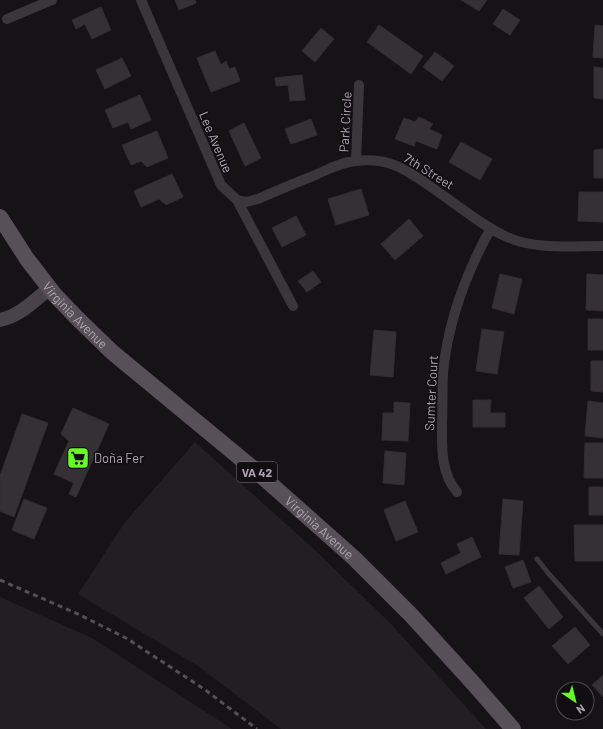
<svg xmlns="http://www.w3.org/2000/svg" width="603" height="729" viewBox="0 0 603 729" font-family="Barlow,sans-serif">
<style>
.built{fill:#221f22}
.building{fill:#343034;stroke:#312d31}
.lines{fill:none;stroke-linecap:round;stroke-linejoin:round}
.lane{stroke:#3b363c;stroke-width:5}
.street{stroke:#3b363c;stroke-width:10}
.secondary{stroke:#48424a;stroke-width:14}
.primary{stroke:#575059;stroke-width:16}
.rail{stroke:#554e57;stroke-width:3;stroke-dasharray:5 4;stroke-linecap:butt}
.labels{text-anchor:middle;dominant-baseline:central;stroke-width:3;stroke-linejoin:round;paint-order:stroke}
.shield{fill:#100e10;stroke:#817784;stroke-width:1}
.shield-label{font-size:12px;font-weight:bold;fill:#b1a4b6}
.street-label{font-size:13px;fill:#b1a4b6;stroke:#100e10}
.poi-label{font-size:13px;fill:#b1a4b6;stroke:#100e10;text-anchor:start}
</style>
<rect width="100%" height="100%" fill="#151315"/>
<!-- built -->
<path class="built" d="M195 442 316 551 391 624 486 729H281L198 666 78 594 125 522Z
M0 597 92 638 232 729H0Z"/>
<!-- building -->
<path class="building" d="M175 0H195L196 3 179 10Z
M461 0H487L479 11Z
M101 7 111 30 92 39 85 24 76 29 72 20Z
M503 9 520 20 510 35 493 24Z
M379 25 423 56 411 74 367 42Z
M595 25 603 26V58L593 57Z
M321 28 334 39 315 62 302 51Z
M215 51 221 65 226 61 229 69 235 67 240 81 211 92 197 58Z
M435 52 454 66 442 81 423 67Z
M122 58 131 76 105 89 96 70Z
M594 67 603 68V99L594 98Z
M302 75 305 100 290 101 288 85 276 86 275 78Z
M140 95 151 120 131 129 128 122 113 128 105 110Z
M419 117 433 124 429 129 442 135 437 149 416 141 414 146 395 139 404 118 415 122Z
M311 119 317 135 291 144 285 129Z
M244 123 261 158 245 166 229 131Z
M157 131 168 158 147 167 141 161 131 165 122 145Z
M461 142 492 159 480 180 449 162Z
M603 149V178H594V150Z
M172 174 183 197 166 205 159 199 141 207 134 191Z
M361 189 369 215 336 225 328 199Z
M579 192H603V222L578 221Z
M296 216 306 235 282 247 272 228Z
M409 219 423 236 395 260 381 244Z
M313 271 321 282 307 292 298 281Z
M500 274 522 279 514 314 492 308Z
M587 274 603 275V311L586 310Z
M588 319H603V350H588Z
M482 329 504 332 497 374 476 371Z
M374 330 396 332 393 377 370 375Z
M591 361H603V392L591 391Z
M473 400H491L490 413H505V427H473Z
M588 401 603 403V438L585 436Z
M394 402 410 403 408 441 382 440 383 413H394Z
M73 408 109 424 76 497 69 494 74 483 54 474 69 441 61 434Z
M22 414 48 423 14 517 0 511V476Z
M585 443H603V478H584Z
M385 451 406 453 404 485 383 483Z
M589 487H603V515H589Z
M24 499 47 508 34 539 12 530Z
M503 499 523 501 519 555 499 554Z
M405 501 418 532 396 541 384 510Z
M574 525H603V561H575Z
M472 537 481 557 446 574 441 563 461 553 457 544Z
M523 560 531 582 513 588 505 567Z
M539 586 563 617 549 629 524 598Z
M575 627 590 645 568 664 552 646Z
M603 675V697L592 685Z"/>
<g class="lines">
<!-- lane -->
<path class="lane" d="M537 559 549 574 603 634"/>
<!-- street -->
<path class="street" d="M141 0 221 185 237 200 293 306
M7 19 52 0
M356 161 359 85
M237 200 246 202 258 199C276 191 295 183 313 176 327 170 341 162 356 161 390 157 407 170 434 189 456 204 482 226 507 237 537 250 571 246 603 246
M457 492C440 472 442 446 442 422 443 405 442 389 443 373 448 321 466 273 491 228"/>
<!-- secondary -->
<path class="secondary" d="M0 320C20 316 35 300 50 288"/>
<!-- primary -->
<path class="primary" id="s1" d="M0 217 27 259 54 294 77 318 112 352 256 471 354 558 412 616 473 683 513 729"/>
<!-- rail -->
<path class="rail" d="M0 580 78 614 126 638 204 689 257 729"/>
</g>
<!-- icons -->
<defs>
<g id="supermarket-square" transform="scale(1.15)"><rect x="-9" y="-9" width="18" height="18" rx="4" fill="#67fb25" stroke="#100e10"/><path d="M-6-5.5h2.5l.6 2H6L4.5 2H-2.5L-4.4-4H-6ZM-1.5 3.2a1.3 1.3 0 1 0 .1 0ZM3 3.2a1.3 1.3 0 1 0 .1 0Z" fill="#111"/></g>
</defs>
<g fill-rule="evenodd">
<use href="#supermarket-square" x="78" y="458"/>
</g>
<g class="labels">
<!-- shield labels -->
<rect class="shield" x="237" y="462" width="40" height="20" rx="3"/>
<g class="shield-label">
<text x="257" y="472">VA 42</text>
</g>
<!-- street labels -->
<g class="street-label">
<text transform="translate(345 122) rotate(-87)">Park Circle</text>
<text transform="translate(216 142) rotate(67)">Lee Avenue</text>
<text transform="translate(429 171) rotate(32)">7th Street</text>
<text stroke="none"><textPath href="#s1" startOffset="124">Virginia Avenue</textPath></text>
<text transform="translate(431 393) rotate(-87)">Sumter Court</text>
<text stroke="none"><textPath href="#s1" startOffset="448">Virginia Avenue</textPath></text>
</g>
<!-- poi labels -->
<g class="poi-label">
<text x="94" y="458">Doña Fer</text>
</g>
</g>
<!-- north arrow -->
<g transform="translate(575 701) rotate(145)"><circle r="19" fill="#100e10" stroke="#504a52"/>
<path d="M0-3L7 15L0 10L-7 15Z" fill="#67fb25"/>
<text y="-6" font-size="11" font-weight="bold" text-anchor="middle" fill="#b1a4b6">N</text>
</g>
</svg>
